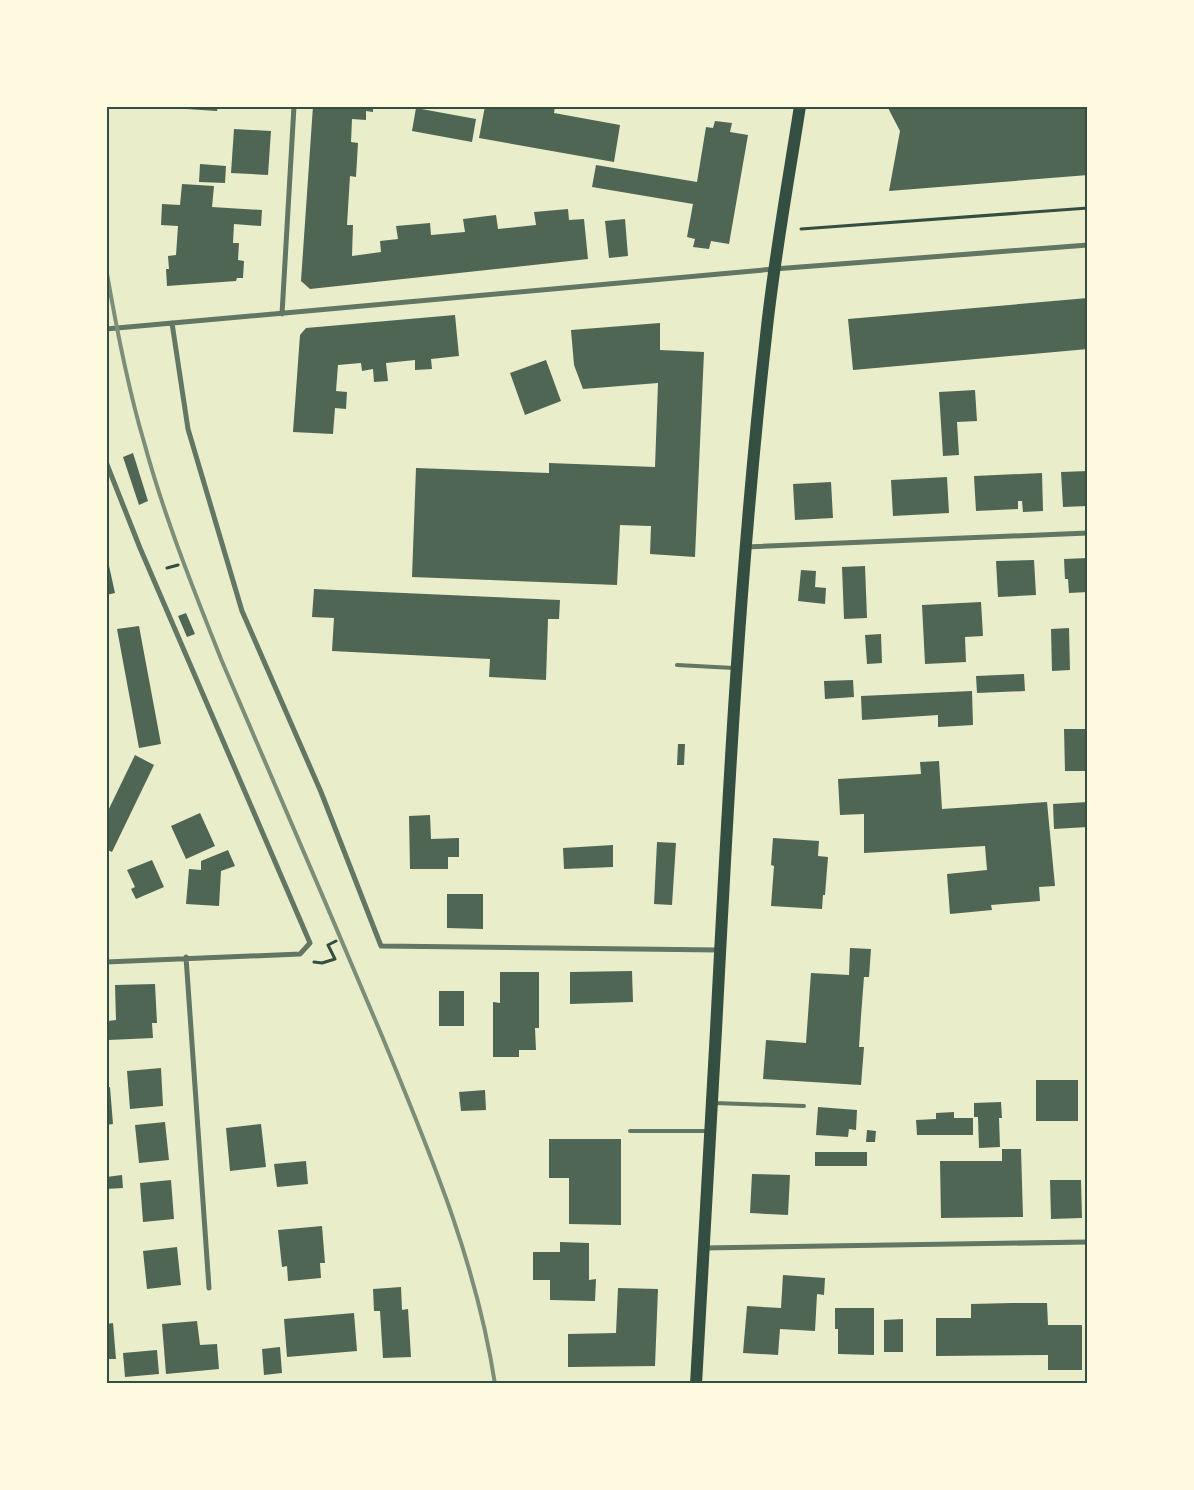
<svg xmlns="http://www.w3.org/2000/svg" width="1194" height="1490" viewBox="0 0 1194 1490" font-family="'Noto Sans',sans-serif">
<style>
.building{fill:#4f6655}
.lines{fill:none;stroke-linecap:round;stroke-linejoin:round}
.path{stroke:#344e41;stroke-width:3}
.service{stroke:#617663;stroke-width:4}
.minor{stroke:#617663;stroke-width:5}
.primary{stroke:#344e41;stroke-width:12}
.rail{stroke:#7c8e77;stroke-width:4}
.neatline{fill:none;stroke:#344e41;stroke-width:2}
</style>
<rect width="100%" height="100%" fill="#e9edc9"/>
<!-- building -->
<path class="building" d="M186 106H218L217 111 186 109Z
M313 106H373V112L366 111V120L352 119 351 142 358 143 356 177 350 176 347 225H353L352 256 381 252 380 241 398 239 396 226 430 223 431 235 465 232 463 219 496 215 498 229 536 225 534 212 568 209 569 220 584 219 588 259 310 289 301 281Z
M485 106H555L554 113 620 125 614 162 479 138Z
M887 106H1088V175L889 191 900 131Z
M416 108 476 119 472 142 412 131Z
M715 121 732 123 730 132 748 135 729 244 711 241 709 249 693 247 695 239 687 237 693 204 592 187 596 165 697 182 706 127 713 128Z
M234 129 271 131 268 175 231 173Z
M200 164 226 166 225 183 199 182Z
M182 184 214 186 212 207 262 210 261 226 234 224 233 243H239L238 260 244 261 243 278H237L236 281 167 286 166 269H169L168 256 176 255 178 226 161 225 162 204 180 205Z
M625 219 628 256 609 258 605 221Z
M1088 298V349L853 370 848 319Z
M455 315 459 356 431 359 432 369 415 370V360L386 363 388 381 374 382 373 369 362 371 361 363 338 365 336 391 347 392 346 409 335 408 333 434 293 432 300 335 306 328Z
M660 323V350L704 352 695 557 650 554 651 526 620 525 617 585 412 577 416 468 549 473V463L655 467 658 383 583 389 574 365 571 330Z
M546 360 561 401 525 415 510 373Z
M975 390 977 421 957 422 959 455 943 456 939 392Z
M133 453 148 501 139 505 123 457Z
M1088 471V506L1063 507 1061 472Z
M1042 473 1043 511 1023 512 1022 501H1018V509L976 511 974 476Z
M947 477 949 513 893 516 891 480Z
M831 482 833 518 795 520 793 484Z
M106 552 115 593 106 595Z
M1088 558V592L1069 593 1068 579H1065L1064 559Z
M1034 560 1036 595 998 597 996 561Z
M865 566 867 618 844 619 842 567Z
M801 570 816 571 815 587 826 588 825 604 798 601Z
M314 589 560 600 559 619H548L546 680 489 677 490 659 332 651 334 618 312 617Z
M981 602 983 636 965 637 966 662 925 664 922 605Z
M186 613 195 634 187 637 178 616Z
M139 626 161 744 139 748 117 629Z
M1069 628 1070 670 1052 671 1051 629Z
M881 634 882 663 867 664 865 635Z
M1024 674 1025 691 977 693 976 676Z
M853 680 854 697 825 699 824 681Z
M972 691 973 725 938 727V715L862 720 861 696Z
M1064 729H1088V771H1065Z
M678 744H685L684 765H677Z
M135 755 154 765 112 852 106 849V815Z
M939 761 942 809 1047 802 1055 886 1039 887 1040 901 991 905 992 910 950 914 947 874 987 870 985 846 864 853V814L840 815 838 779 921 774 920 762Z
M1088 802V827L1054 829 1053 804Z
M200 813 215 846 186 859 171 826Z
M430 815 431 839 459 838V857H448V869H410L409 816Z
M773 838 819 841 818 856 828 857 825 895H823L822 909 771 906 774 866 771 865Z
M657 842 676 843 672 905 654 904Z
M613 845V867L564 869 563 848Z
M228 850 235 866 221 871 219 906 186 904 189 869 201 870V861Z
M152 860 164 887 136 899 131 889 135 887 127 870Z
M447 894H483V929L447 928Z
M850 948 871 949 869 977H864L861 1016 859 1047H864L861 1085 763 1079 766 1040 806 1043 811 973 849 975Z
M632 971 633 1002 570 1004V972Z
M500 972H539V1028H535L536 1050H519V1057H493V1002L500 1003Z
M155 984 157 1023H152L153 1038 109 1040 108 1021 116 1020 115 985Z
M439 991H464V1026H439Z
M161 1068 163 1106 130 1109 127 1071Z
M1036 1080H1078V1121H1036Z
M110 1087 113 1124 106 1125V1088Z
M485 1090 486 1110 461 1111 459 1092Z
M1001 1102 1002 1118H999L1000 1147 979 1148 978 1117H974V1103Z
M818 1107 857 1110 856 1130 849 1129 848 1137 816 1135Z
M954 1112V1118H973V1135H917L916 1120 936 1119V1113Z
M165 1122 169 1160 139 1163 135 1125Z
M261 1124 266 1167 230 1171 226 1128Z
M867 1130 876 1131 875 1142H866Z
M549 1139H621V1225L569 1224V1178H549Z
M1002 1149H1021L1023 1217 941 1218 940 1161H1002Z
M815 1152H867V1166H815Z
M306 1161 308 1184 277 1187 274 1164Z
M752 1174 790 1175 788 1215 750 1213Z
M122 1175 123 1188 106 1189V1177Z
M171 1180 174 1219 143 1222 140 1183Z
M1050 1180H1081L1082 1218 1051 1219Z
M322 1226 325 1263H320L321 1278 288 1281 287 1266 282 1267 278 1230Z
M560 1242 589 1243V1280L596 1279 595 1301 550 1300V1280H533V1252H560Z
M177 1247 181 1285 147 1289 143 1251Z
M783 1275 825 1278 824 1295 817 1294 815 1331 780 1329 778 1355 743 1353 747 1306 781 1308Z
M401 1287 402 1310 408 1309 411 1357 383 1358 380 1311H374L373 1289Z
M618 1288 658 1289 655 1366 568 1367V1334L616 1333Z
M1012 1303H1047L1048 1325H1082V1370H1048V1355L936 1356V1318H971V1304Z
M835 1308H874V1355L838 1354V1329H835Z
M354 1313 357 1351 287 1357 284 1319Z
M903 1319V1352H884V1320Z
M197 1321 200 1345 217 1344 219 1369 166 1374 162 1324Z
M113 1323 116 1359H106V1324Z
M280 1347 282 1373 264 1375 262 1349Z
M157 1350 159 1374 125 1377 123 1353Z"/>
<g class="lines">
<!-- path -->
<path class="path" d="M801 229 1088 208
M167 568 178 565
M314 962 322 963 335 959 328 945 336 941"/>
<!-- service -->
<path class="service" d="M677 665 734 668
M714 1103 804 1106
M630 1131H707"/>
<!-- minor -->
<path class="minor" d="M282 314 294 106
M172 323 188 429 242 611 321 792 381 946 719 950
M106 329 774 269 1088 245
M106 462 140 548 310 943 300 954 106 962
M746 547 1088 533
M186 957 209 1288
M704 1248 1088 1242"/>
<!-- primary -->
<path class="primary" d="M696 1384C703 1266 709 1148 716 1030 728 798 740 566 766 336 774 259 788 183 800 106"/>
<!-- rail -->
<path class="rail" d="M106 268C116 326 127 385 144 442 164 516 193 588 221 659 275 785 329 910 382 1036 429 1151 476 1260 495 1384"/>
</g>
<!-- border -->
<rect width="1194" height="1490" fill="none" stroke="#fefae0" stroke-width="215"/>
<rect x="108" y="108" width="978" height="1274" class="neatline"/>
</svg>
